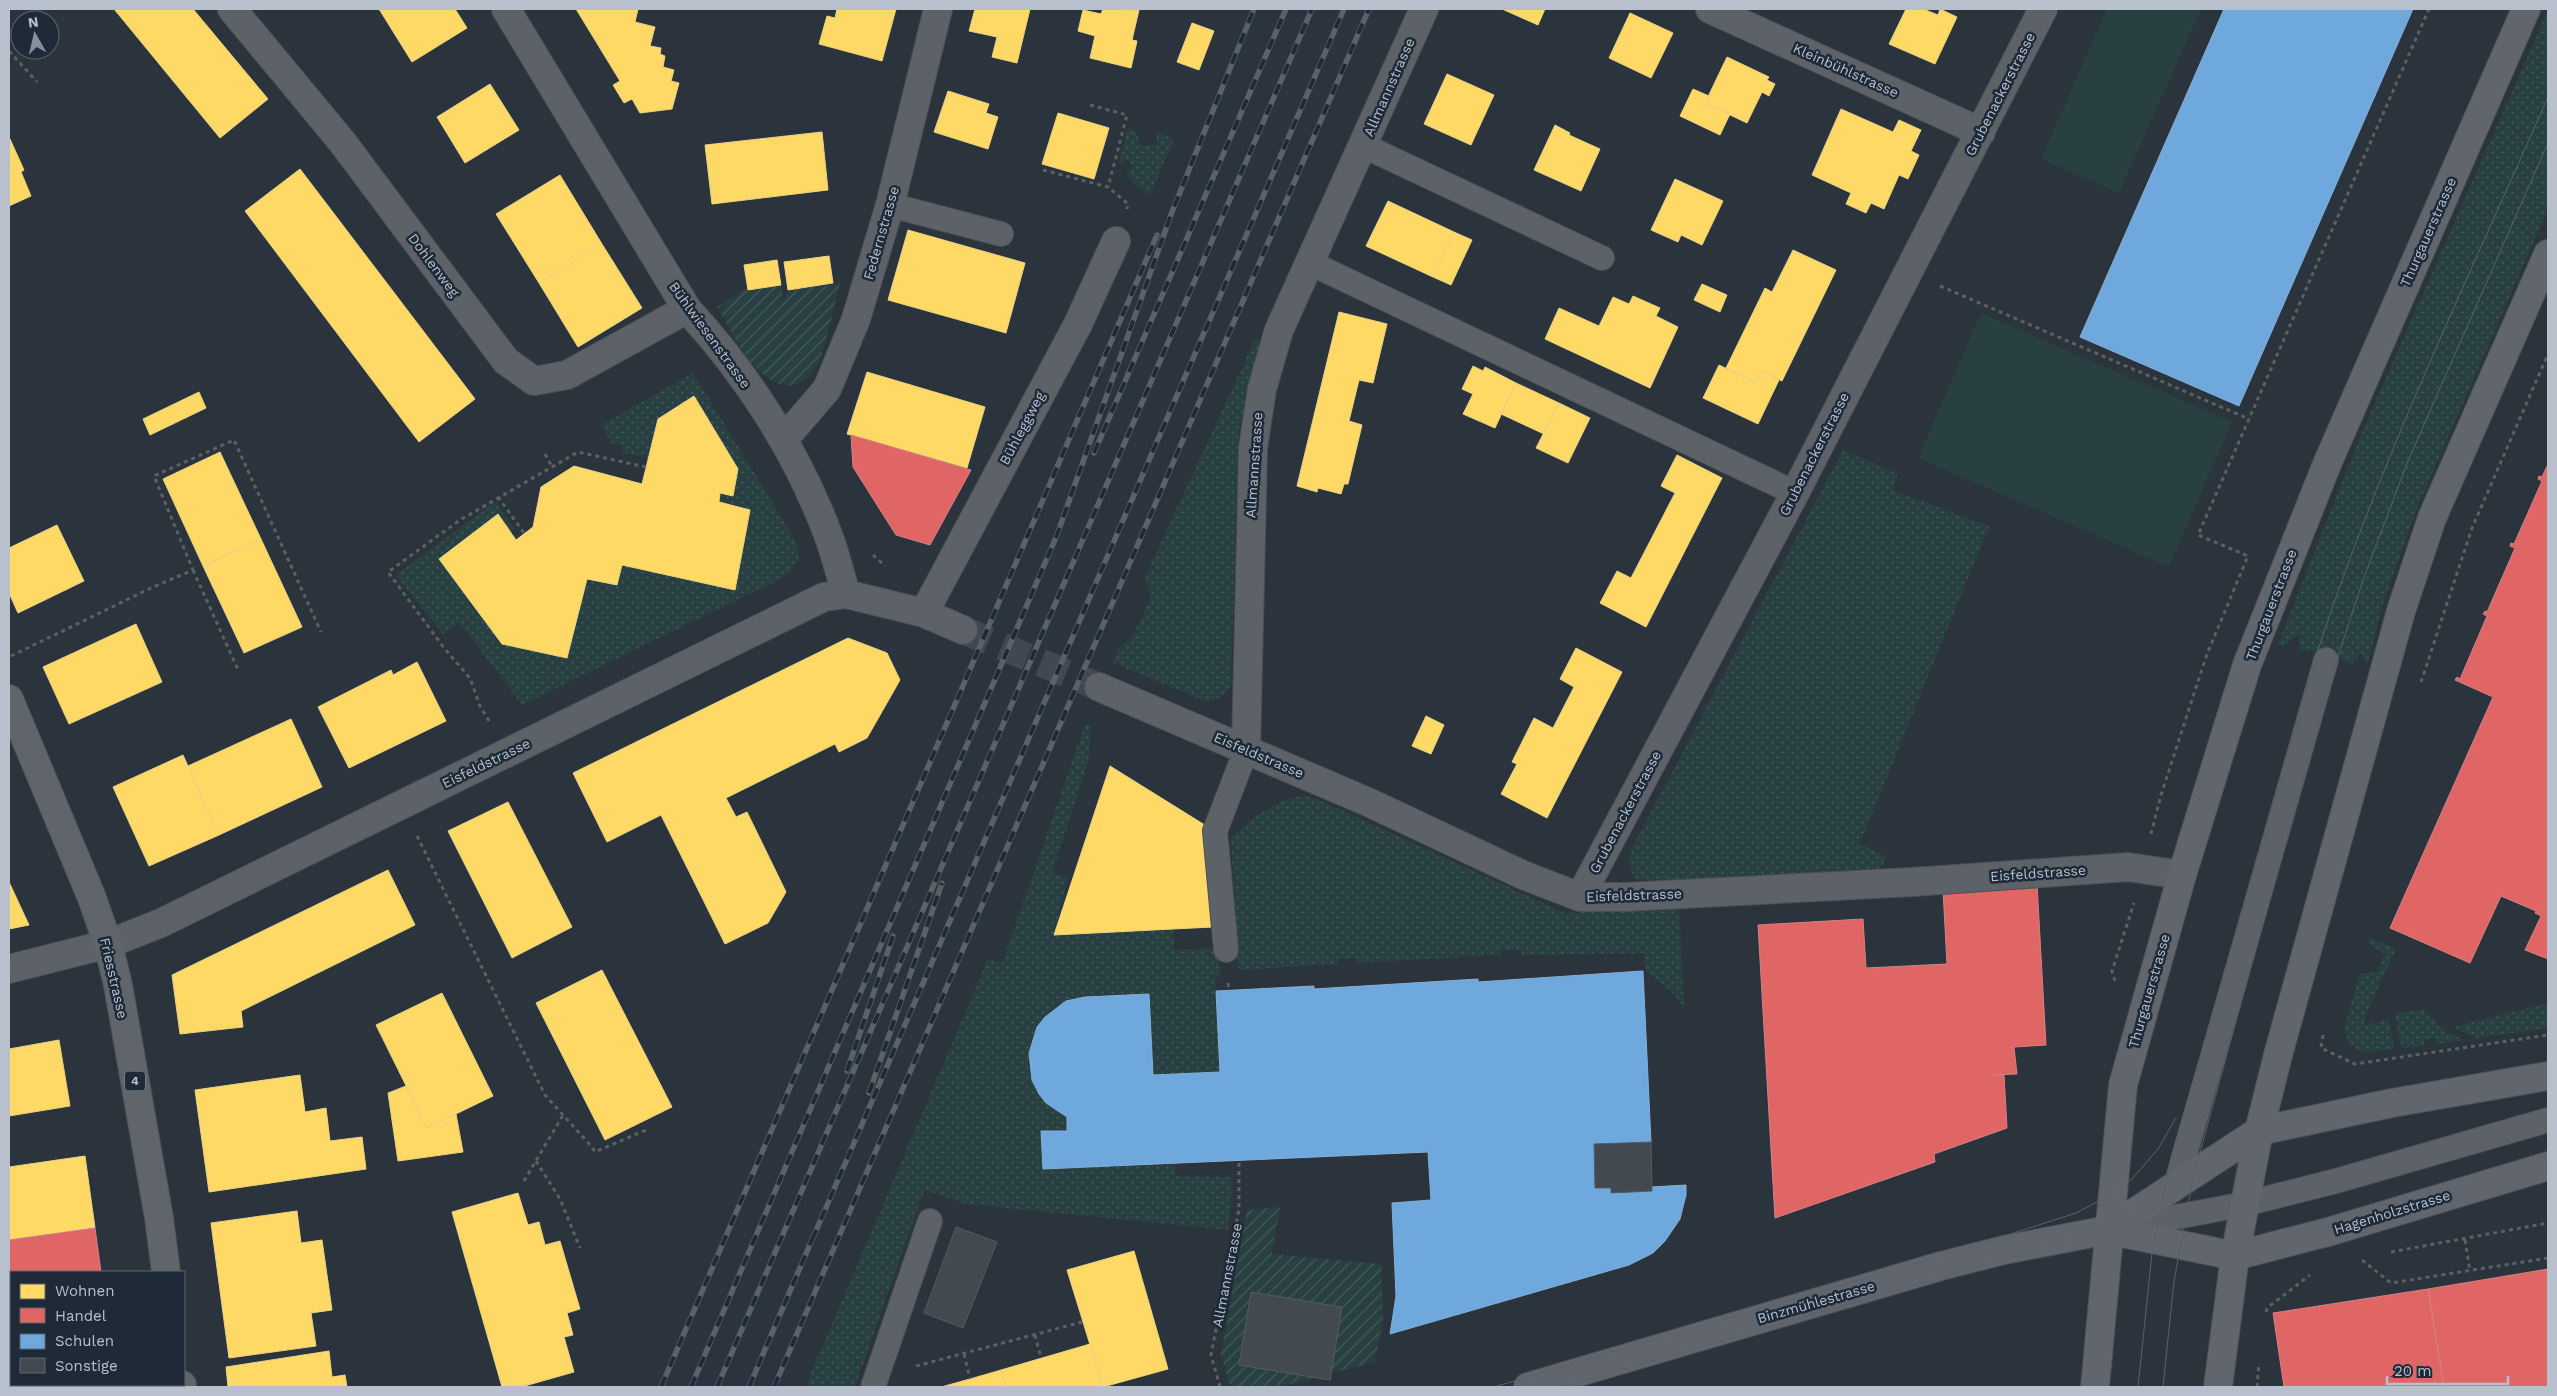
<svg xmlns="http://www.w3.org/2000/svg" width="2557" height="1396" viewBox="0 0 2557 1396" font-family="'Work Sans',sans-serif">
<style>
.grass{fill:url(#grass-dots)}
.park{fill:#284042}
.garden{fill:url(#garden-furrows)}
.homes{fill:#ffd966;stroke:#e9d285}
.shops{fill:#e06666;stroke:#d48185}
.schools{fill:#6fa8dc;stroke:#85afd7}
.building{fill:#434950;stroke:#545b63}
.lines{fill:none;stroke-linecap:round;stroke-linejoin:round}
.street-tunnel{stroke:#404952;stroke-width:28;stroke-dasharray:28 14;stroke-linecap:butt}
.lane-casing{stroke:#4a5056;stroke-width:26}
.street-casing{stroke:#4a5056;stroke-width:30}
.secondary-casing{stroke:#4a5056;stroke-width:30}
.primary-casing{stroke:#495058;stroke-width:30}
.path{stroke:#5a6166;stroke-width:3;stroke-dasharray:4 4;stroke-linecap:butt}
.lane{stroke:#5d6269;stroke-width:24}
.street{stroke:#5d6269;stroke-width:28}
.secondary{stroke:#61666e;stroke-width:28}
.primary{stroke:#5f656b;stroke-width:28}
.tram{stroke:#5a6168;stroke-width:1}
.rail-casing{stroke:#5a6168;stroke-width:5.5}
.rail{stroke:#1e2a37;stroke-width:4;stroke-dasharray:11;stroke-linecap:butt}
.labels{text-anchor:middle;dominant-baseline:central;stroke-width:5;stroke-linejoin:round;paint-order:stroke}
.shield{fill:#1e2a37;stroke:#89939f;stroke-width:1}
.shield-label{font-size:12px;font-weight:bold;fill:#b7c0cc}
.street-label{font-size:14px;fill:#b7c0cc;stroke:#1e2a37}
</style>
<defs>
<pattern id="grass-dots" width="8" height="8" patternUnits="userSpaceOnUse" patternTransform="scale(1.25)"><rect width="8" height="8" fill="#284042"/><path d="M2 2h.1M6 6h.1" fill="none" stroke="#455a5c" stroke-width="1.8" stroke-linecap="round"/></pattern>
<pattern id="garden-furrows" width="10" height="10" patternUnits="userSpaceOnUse" patternTransform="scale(1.25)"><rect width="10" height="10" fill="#284042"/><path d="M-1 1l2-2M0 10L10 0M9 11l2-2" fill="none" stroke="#455a5c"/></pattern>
</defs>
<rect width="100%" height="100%" fill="#2b343c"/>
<!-- grass -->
<path class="grass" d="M2548 10V209L2417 508 2383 603 2367 667 2361 653 2351 665 2327 653 2300 650 2299 635H2295L2285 646 2278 644 2360 437Z
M1128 128 1137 133 1140 144 1145 146 1157 143V132L1174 139 1150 195C1140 190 1132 183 1127 174L1132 167 1130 162 1126 160 1121 163 1119 162Z
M1255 339 1260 341 1238 435 1231 684C1225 697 1219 699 1205 701L1113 663 1119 647 1132 638 1151 597 1145 577Z
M693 373 796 541 799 560 789 573 778 580 522 705 459 622 443 634 396 575 495 502 515 529 510 532 498 514 439 559 617 585 622 565 735 590 750 510 719 502 720 493 738 469 695 397 658 419 648 458 623 453V446L611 443 601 425Z
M1843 450 1898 474 1892 490 1989 526 1860 844 1887 857 1880 869 1666 882 1635 879 1628 862 1634 844Z
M1085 725 1091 726 1088 763 1052 873 1068 878 1054 934 1173 929 1174 950 1218 948 1220 976 1216 977 1220 1072 1153 1075 1149 994C1123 995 1090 992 1065 1002 1029 1017 1018 1065 1040 1096 1047 1105 1057 1111 1067 1117V1130L1041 1132 1043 1169 1175 1164V1176L1231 1177 1232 1195 1228 1230 966 1204 924 1190 855 1387H805L988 959 1002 963Z
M1304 796 1317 799 1565 913 1679 907 1684 1008 1672 992 1646 971 1644 953 1521 955V950H1501V955L1357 963 1356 958 1338 959V964L1238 970 1231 837C1254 819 1274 799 1304 796Z
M2370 938 2396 949 2365 1016 2366 1025 2389 1019 2394 1049 2365 1053 2349 1045 2344 1028 2360 974 2377 972 2385 954 2368 943Z
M2548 1003V1028L2477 1038 2453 1027Z
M2424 1009 2446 1032 2464 1040 2437 1044 2436 1038 2424 1039V1046L2401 1048 2395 1014Z"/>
<!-- park -->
<path class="park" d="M2107 9H2201L2119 193 2041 159Z
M1981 313 2232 422 2169 567 1918 458Z"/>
<!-- garden -->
<path class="garden" d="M840 284C834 305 825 356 813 372 809 378 801 383 794 385 757 390 733 333 717 307L746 288 748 291 781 286 783 299H786L785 294 789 293V290Z
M1280 1207 1272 1254 1381 1264 1383 1321 1375 1362 1333 1373 1331 1381 1313 1378 1280 1387H1230L1221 1354 1247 1210Z"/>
<!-- homes -->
<path class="homes" d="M114 9H193L268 99 220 138Z
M379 9H455L467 28 412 62Z
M576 9H638L635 22 655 27 650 46 661 48 660 54 665 56 663 67 674 70 671 81 679 83 672 109 640 113 632 99 624 103 613 85 620 81Z
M837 9H896L882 61 819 44 827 16 835 18Z
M975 9H1030L1017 63 992 57 997 37 969 31Z
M1103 9 1139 10 1132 40 1137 41 1131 68 1090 58 1095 36 1078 31 1083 10 1101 14Z
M1502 9H1545L1538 25Z
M1906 9H1923L1938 15 1940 9 1957 17 1935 64 1889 44Z
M1630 13 1673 33 1651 78 1609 58Z
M1192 23 1214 31 1199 70 1177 62Z
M1727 57 1769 77 1767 80 1775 84 1769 96 1762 92 1747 123 1705 103Z
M1447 74 1494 95 1471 145 1424 124Z
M490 84 519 130 465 163 437 117Z
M1693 89 1709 96 1705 103 1730 114 1720 135 1680 116Z
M948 91 989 104 986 113 998 117 988 149 934 132Z
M1841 109 1893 132 1899 120 1921 130 1911 151 1919 155 1908 179 1899 175 1884 209 1871 203 1866 213 1846 204 1851 193 1812 175Z
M1058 113 1109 128 1094 179 1042 164Z
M1555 125 1570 133 1569 135 1600 149 1581 191 1534 170Z
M822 132 828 190 712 204 705 145Z
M10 139 24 170 21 172 31 196 9 206Z
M300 169 475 399 419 442 245 211Z
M560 175 602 244 539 283 496 214Z
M1675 179 1723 201 1702 245 1681 235 1678 242 1651 230Z
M1388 201 1454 232 1433 277 1366 246Z
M908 230 1025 263 1006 333 888 300Z
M1454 232 1472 240 1451 285 1433 277Z
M602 244 642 308 578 347 539 283Z
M1793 250 1836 270 1782 381 1761 371 1756 383 1726 368 1765 288 1772 292Z
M829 256 833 283 788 290 784 262Z
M777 260 781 285 748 290 744 265Z
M1702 284 1727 295 1720 312 1694 300Z
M1633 296 1660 308 1656 316 1678 327 1650 388 1545 339 1559 308 1599 326 1613 297 1629 304Z
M1339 312 1387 324 1373 383 1359 380 1349 421 1362 425 1348 484H1344L1341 494 1318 488 1317 492 1297 486Z
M1719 365 1756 383 1761 371 1779 380 1758 424 1703 398Z
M1473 366 1483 371 1485 367 1516 383 1495 428 1463 414 1473 394 1462 389Z
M867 372 985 407 967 468 847 434Z
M1516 383 1559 403 1544 434 1501 414Z
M199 392 206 408 150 435 143 419Z
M694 396 738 469 733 496 720 493 719 502 750 510 735 590 622 565 617 585 587 579 567 658 502 644 439 559 498 514 516 540 533 527 541 487 574 466 642 484 658 419Z
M1559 403 1590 418 1568 463 1536 448Z
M220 452 261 539 203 566 163 479Z
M1677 455 1722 478 1646 627 1600 603 1617 571 1631 578 1675 493 1661 486Z
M57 525 84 581 18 613 9 593V548Z
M261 539 302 627 244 653 203 566Z
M136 624 162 682 69 724 43 667Z
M848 638 887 653 900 680 867 738 839 752 835 744 726 798 736 817 747 812 786 892 768 923 725 944 661 815 607 842 573 773Z
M1576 648 1622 672 1547 818 1501 794 1517 764 1512 762 1534 718 1553 728 1574 687 1560 679Z
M417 662 446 721 349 768 318 707 391 670 393 675Z
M1426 716 1444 725 1431 754 1412 746Z
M291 719 322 787 219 835 188 766Z
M183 755 219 835 149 866 113 787Z
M1110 766 1208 827 1213 927 1054 935Z
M508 802 572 927 512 958 448 831Z
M388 870 415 925 241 1011 243 1027 180 1034 172 975Z
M9 882 29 925 9 929Z
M602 970 672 1107 605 1140 536 1003Z
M442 993 493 1096 427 1128 376 1025Z
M59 1040 70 1106 9 1116V1049Z
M300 1075 305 1112 326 1108 330 1141 362 1137 366 1169 209 1192 195 1090Z
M406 1086 427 1128 456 1114 463 1152 398 1161 388 1093Z
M85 1156 95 1228 9 1240V1167Z
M518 1193 528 1225 539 1222 545 1245 560 1241 580 1309 567 1313 573 1335 564 1337 574 1372 521 1387H502L452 1212Z
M297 1211 301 1243 322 1240 332 1310 311 1313 316 1346 229 1358 211 1223Z
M1134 1251 1168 1369 1103 1387 1067 1270Z
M1090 1344 1103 1387H1006L1001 1370Z
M329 1351 332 1377 345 1375 347 1387H228L226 1367Z
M1001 1370 1006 1387H941L970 1379Z
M32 1385H117V1387H33Z"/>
<!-- shops -->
<path class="shops" d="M851 435 971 470 930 545 896 535 853 467Z
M2548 464V959L2525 950 2541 916 2535 913 2536 911 2501 896 2470 963 2390 928 2493 697 2455 680 2457 677 2460 679 2487 616 2483 614 2485 611 2487 612 2515 548 2510 546 2511 543 2514 544 2542 481 2538 479 2539 476 2542 477Z
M2037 884 2046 1045 2014 1047 2017 1074 1994 1075H2004L2007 1128 1934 1154 1935 1162 1775 1218 1758 925 1863 919 1866 968 1947 964 1943 890Z
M95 1228 101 1272H11V1323H9V1240Z
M2548 1269V1387H2444L2428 1289Z
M2428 1289 2444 1387H2284L2273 1313Z"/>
<!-- schools -->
<path class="schools" d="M2224 9H2413L2239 406 2080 337Z
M1643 971 1651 1142 1594 1144 1595 1188H1611V1193L1652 1191 1651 1187 1686 1185V1195L1680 1219 1665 1241 1653 1253 1629 1265 1390 1334 1396 1296 1392 1203 1431 1200 1428 1152 1043 1169 1041 1131H1067V1117L1046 1103 1039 1094 1032 1080 1029 1053 1037 1027 1045 1017 1066 1001 1085 997 1149 994 1153 1075 1220 1072 1216 991 1314 986V989L1478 979V982Z"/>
<!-- building -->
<path class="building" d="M1651 1142 1652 1191 1611 1193V1188H1595L1594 1144Z
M956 1227 997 1242 963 1328 924 1313Z
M1251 1292 1342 1307 1330 1380 1239 1365Z"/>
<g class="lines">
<!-- street-tunnel -->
<path class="street-tunnel" d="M963 630 1099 687"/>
<!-- lane casing -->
<g class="lane-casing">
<path id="lane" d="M1362 145 1602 258
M890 205 1001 234
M1308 262 1795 493
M1226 950 1215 831 1246 750
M2176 1185 2326 660
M2112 1229 2245 1204 2336 1181 2548 1120
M873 1387 930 1221"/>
</g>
<!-- street casing -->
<g class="street-casing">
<path id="street" d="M232 9 343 143 506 361 534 381 567 375 687 309
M506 9 687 309C746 373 796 450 827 532 835 552 840 574 846 594
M1710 9 1981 132
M784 439 827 389 856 319 890 205 938 9
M924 613 1078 324 1116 241
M1099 687 1368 802 1523 875 1580 897H1625L1912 882 2128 867 2182 875
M1246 750 1253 448 1262 389 1279 330 1424 9
M1580 897 1795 493 2043 9
M9 969 108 944 161 923 824 597 846 594 924 613 963 630"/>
</g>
<!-- secondary casing -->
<g class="secondary-casing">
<path id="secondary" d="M2108 1230 2235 1256 2328 1232 2548 1166
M1528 1387 1941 1266 2004 1250 2108 1230 2259 1131 2392 1103 2548 1076
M2095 1387 2123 1085 2182 875 2247 665 2327 464 2526 9
M2218 1387 2235 1256 2259 1131 2278 1055 2401 611 2432 518 2548 254"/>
</g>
<!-- primary casing -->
<g class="primary-casing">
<path id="primary" d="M9 699 92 898 108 944 118 985 159 1218 166 1272
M182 1385V1387"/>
</g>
<!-- path -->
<path class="path" d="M9 51 37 82
M1090 105 1127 115 1108 187
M1043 170 1108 187 1128 204 1127 209
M1940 286 2249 419
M545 454 551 465
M498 497 524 533
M873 555 885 566
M193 570 239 672
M11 656 151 588 193 570 154 476 234 440 321 632
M2421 682 2472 528 2548 354
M489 721 480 706 470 678 444 648 388 572 460 520 578 452 646 467
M2151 834 2161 795 2207 654 2248 556 2198 535 2429 9
M417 836 545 1095 592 1147 595 1152 646 1130
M2115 981 2112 971 2134 903
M1228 983 1229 990
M2323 1035 2321 1048 2355 1064 2548 1035
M536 1161 560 1199 580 1248
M524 1181 563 1115
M2465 1240 2470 1271
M2391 1252 2548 1223
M2362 1260 2391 1283 2548 1258
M2266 1312 2267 1308 2310 1275
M1035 1335 1041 1358
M964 1354 970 1379
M916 1366 1082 1322
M1220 1387 1211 1355 1239 1209V1160
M2257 1387 2259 1363"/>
<!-- lane -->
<use href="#lane" class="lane"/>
<!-- street -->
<use href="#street" class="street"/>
<!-- secondary -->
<use href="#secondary" class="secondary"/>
<!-- primary -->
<use href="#primary" class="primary"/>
<!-- tram -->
<path class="tram" d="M1494 1387 1958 1251 2076 1213 2112 1194 2132 1179 2158 1149 2176 1118
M1562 1387 2046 1247C2128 1221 2169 1194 2204 1113
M2138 1387 2152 1253 2171 1158 2319 647C2381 458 2468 279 2548 97
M2163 1387 2174 1281 2194 1174 2328 687 2363 580 2408 461 2548 143"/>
<!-- rail casing -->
<g class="rail-casing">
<path id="rail" d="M1094 453 1286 9
M847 1071 893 936
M869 1093 942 883
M812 1240 1344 9
M661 1387 1157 235
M691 1387 1057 535 1172 212 1254 9
M717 1387 1312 9
M749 1387 814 1235
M774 1387 1369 9"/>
</g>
<!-- rail -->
<use href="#rail" class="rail"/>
</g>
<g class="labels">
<!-- shield labels -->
<rect class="shield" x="125" y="1071.5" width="20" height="19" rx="4"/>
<g class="shield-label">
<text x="135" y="1081">4</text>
</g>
<!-- street labels -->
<g class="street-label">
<text transform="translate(1846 70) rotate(24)">Kleinbühlstrasse</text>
<text transform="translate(1389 87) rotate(-66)">Allmannstrasse</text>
<text transform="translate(2000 94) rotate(-63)">Grubenackerstrasse</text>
<text transform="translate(2428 232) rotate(-66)">Thurgauerstrasse</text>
<text transform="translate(881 233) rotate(-74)">Federnstrasse</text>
<text transform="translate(434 265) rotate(53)">Dohlenweg</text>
<text transform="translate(710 335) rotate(54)">Bühlwiesenstrasse</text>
<text transform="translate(1022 428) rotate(-62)">Bühleggweg</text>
<text transform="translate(1814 454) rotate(-63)">Grubenackerstrasse</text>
<text transform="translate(1254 465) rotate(-86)">Allmannstrasse</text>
<text transform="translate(2271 605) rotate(-69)">Thurgauerstrasse</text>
<text transform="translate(1259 755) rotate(23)">Eisfeldstrasse</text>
<text transform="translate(486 763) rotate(-26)">Eisfeldstrasse</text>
<text transform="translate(1625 812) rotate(-62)">Grubenackerstrasse</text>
<text transform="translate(2038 873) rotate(-4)">Eisfeldstrasse</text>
<text transform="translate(1634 895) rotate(-2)">Eisfeldstrasse</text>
<text transform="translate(114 978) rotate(77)">Friesstrasse</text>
<text transform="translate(2149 991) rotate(-74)">Thurgauerstrasse</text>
<text transform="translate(2392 1212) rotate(-17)">Hagenholzstrasse</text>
<text transform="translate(1227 1275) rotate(-79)">Allmannstrasse</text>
<text transform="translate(1816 1302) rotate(-16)">Binzmühlestrasse</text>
</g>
</g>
<!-- border -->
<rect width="2557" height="1396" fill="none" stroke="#b7c0cc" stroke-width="20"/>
<!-- legend -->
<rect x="10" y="1271" width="175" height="115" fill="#1e2a37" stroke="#5b6673"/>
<rect x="20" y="1284" width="25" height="15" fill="#ffd966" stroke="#5b6673"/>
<text x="55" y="1296" font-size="15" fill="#b7c0cc">Wohnen</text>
<rect x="20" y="1308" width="25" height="15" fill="#e06666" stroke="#5b6673"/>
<text x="55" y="1321" font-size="15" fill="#b7c0cc">Handel</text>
<rect x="20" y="1334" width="25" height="15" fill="#6fa8dc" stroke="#5b6673"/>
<text x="55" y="1346" font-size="15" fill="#b7c0cc">Schulen</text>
<rect x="20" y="1358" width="25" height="15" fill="#434950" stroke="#5b6673"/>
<text x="55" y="1371" font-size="15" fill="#b7c0cc">Sonstige</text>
<!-- north arrow -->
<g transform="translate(35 35) rotate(352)"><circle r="24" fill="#1e2a37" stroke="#5b6673"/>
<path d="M0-4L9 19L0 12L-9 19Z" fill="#868f9a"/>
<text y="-8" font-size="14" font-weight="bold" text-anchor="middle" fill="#b7c0cc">N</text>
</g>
<!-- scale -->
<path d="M2387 1376v8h121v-8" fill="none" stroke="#b7c0cc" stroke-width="2.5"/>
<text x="2394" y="1376" font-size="15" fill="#b7c0cc" stroke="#1e2a37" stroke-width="4" paint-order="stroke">20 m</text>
</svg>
